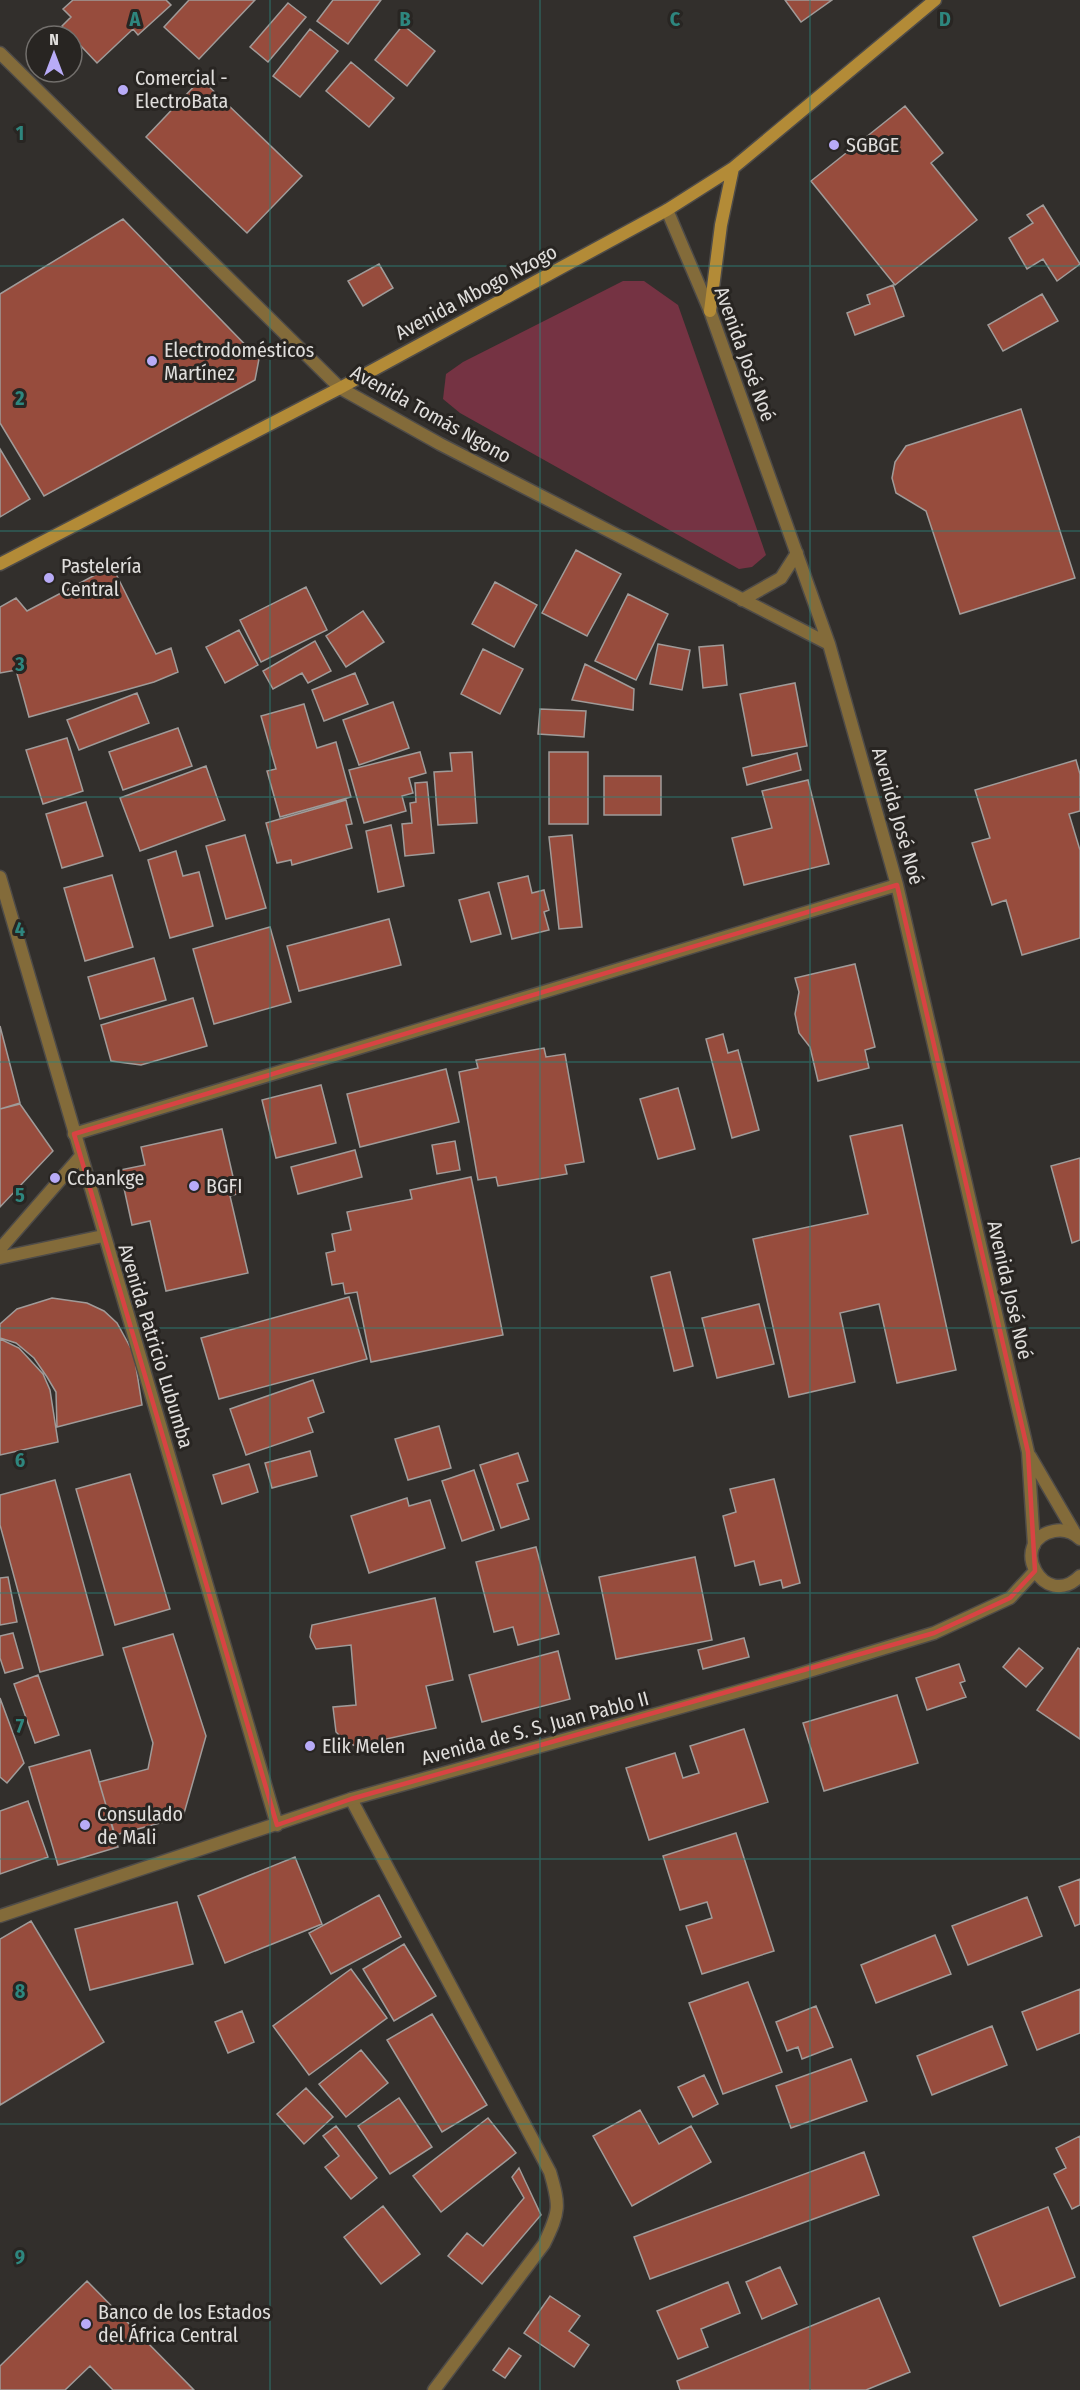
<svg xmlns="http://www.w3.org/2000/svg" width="1080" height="2390" viewBox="0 0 1080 2390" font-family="'Fira Sans Condensed',sans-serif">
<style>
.green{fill:#753343}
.building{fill:#974c3d;stroke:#a09b99;stroke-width:1.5}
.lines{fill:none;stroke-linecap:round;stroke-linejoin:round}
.minor-casing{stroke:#4e4b48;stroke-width:15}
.tertiary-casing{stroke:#4e4b48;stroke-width:15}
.secondary-casing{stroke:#4e4b48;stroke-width:15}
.minor{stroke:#836b3a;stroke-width:12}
.tertiary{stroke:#836b3a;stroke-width:12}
.secondary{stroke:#b38b37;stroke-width:12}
.marked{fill:none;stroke:#d84343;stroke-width:4.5;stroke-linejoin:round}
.grid{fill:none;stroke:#2e867e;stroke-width:1.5;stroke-opacity:0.55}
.poi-dot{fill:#b8abf7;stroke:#282522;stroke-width:2}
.labels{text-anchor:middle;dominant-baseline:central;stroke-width:6;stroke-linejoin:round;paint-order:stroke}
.poi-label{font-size:20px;fill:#e0dedc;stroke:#282522;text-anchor:start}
.street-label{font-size:20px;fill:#e0dedc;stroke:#282522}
.grid-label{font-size:20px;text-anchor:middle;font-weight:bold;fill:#2e867e;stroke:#282522;stroke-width:6;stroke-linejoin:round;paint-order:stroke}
</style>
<rect width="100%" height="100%" fill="#322f2c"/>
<!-- green -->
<path class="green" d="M623 281H644L678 305 766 555 752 567 739 569 460 413 443 399 446 374 463 362Z"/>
<!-- building -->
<path class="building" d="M73 0H166L171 5 138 35 133 29 97 63 62 26 71 17 63 9Z
M189 0H255L199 59 164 27Z
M333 0H381L348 44 317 21Z
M785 0H832L801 22Z
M288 3 306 17 268 62 250 47Z
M403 25 435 51 407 86 375 60Z
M310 29 338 51 300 97 273 76Z
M351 62 394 98 369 127 326 91Z
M201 79 302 176 247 233 146 137Z
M905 106 943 153 931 163 977 220 895 285 811 181Z
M1043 205 1080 264 1057 281 1043 259 1027 269 1009 238 1033 223 1027 215Z
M123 219 259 359 255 380 44 496 0 423V294Z
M379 264 393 288 363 306 348 281Z
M893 285 904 316 855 335 847 313 870 304 867 295Z
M1042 294 1058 321 1003 351 988 325Z
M1021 409 1075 578 960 614 926 511 896 493 892 478 895 462 906 446Z
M0 449 30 499 0 517Z
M576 550 621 574 587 636 542 613Z
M112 566 156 654 171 648 178 672 154 682 29 717 16 670 0 673V607L16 598 27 611Z
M495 582 537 605 514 647 472 624Z
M306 587 327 630 261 662 240 620Z
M628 594 668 614 636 680 595 661Z
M363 611 384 642 346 667 326 636Z
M239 630 258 665 225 683 206 647Z
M315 641 331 671 308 683 302 673 273 689 263 671Z
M658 644 690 650 682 690 650 684Z
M723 645 727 685 703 688 699 647Z
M483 649 523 669 500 714 461 694Z
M585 664 634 689 633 710 572 700Z
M355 673 368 704 324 721 312 690Z
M795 683 807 746 752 756 740 694Z
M137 693 149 723 79 750 67 720Z
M393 702 409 748 359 765 343 720Z
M304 704 317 748 336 742 351 797 280 817 267 771 276 769 261 716Z
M540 709 586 711 584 737 538 734Z
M178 728 192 766 123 790 109 752Z
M67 738 83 791 43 804 26 750Z
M420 752 426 773 409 778 413 793 402 796 406 811 364 823 349 770Z
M472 752 477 823 438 825 434 772 452 771 450 753Z
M549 752H588V824H549Z
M797 753 801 770 747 785 743 768Z
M1076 760 1080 774V811L1069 814 1080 850V938L1022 955 1006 900 992 905 972 843 990 838 975 790Z
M206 766 225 820 140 851 120 798Z
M604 776H661V815H604Z
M808 780 829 864 744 885 732 838 772 828 762 791Z
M427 782 434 853 405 856 402 824 412 823 410 803 416 802 415 783Z
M346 800 352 824 346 825 352 848 292 865 291 860 277 863 266 823Z
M86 802 103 856 62 868 46 814Z
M391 825 404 886 378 892 366 831Z
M245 835 266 908 226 919 206 846Z
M572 835 582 927 559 929 549 837Z
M176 851 183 876 199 872 213 926 170 938 148 860Z
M112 875 133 947 85 961 64 888Z
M528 876 532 893 544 890 549 910 544 912 549 930 512 939 498 883Z
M489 892 501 934 471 942 459 900Z
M389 919 401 965 299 991 287 946Z
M270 927 291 1002 214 1024 193 949Z
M154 958 166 1000 100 1019 88 977Z
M855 964 875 1047 865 1050 869 1068 818 1081 810 1047 799 1033 795 1014 799 992 795 978Z
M193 998 207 1046 141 1065 111 1061 101 1025Z
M0 1026 20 1103 0 1109Z
M723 1034 728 1053 738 1050 759 1130 732 1138 706 1039Z
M544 1048 546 1057 565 1054 584 1162 565 1165 567 1174 498 1186 496 1177 478 1180 459 1072 478 1068 476 1060Z
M446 1069 459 1122 360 1147 347 1094Z
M321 1085 336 1143 276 1158 262 1100Z
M678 1088 695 1149 658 1159 640 1099Z
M20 1104 53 1151 0 1207V1109Z
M902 1125 956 1370 897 1383 879 1304 840 1313 855 1382 789 1397 753 1239 868 1214 850 1136Z
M222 1129 237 1194 230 1196 248 1273 166 1291 150 1221 132 1225 120 1170 145 1165 141 1147Z
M455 1141 460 1170 437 1174 432 1145Z
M355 1150 362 1177 298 1194 291 1167Z
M1080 1158V1240L1072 1243 1051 1166Z
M471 1177 503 1335 371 1362 357 1292 345 1294 343 1283 332 1285 326 1253 335 1251 332 1234 351 1230 347 1212 412 1199 410 1190Z
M670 1272 693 1366 674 1371 651 1277Z
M349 1297 367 1359 219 1399 201 1338Z
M52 1298 87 1303 104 1311 117 1323 134 1354 142 1405 57 1427 56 1392 47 1377 34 1358 16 1343 0 1338V1324L17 1309Z
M759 1304 774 1364 717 1378 702 1318Z
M0 1339 19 1348 43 1374 50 1390 58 1442 0 1455Z
M313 1380 324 1412 308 1418 313 1432 246 1455 230 1409Z
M439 1426 451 1468 408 1480 395 1439Z
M310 1451 317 1476 272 1488 265 1463Z
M518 1453 528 1481 517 1484 529 1519 501 1528 480 1465Z
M249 1464 258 1492 222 1504 213 1475Z
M474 1470 494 1530 462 1541 442 1481Z
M130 1474 170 1609 115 1625 76 1489Z
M774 1479 800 1583 783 1588 781 1580 760 1585 754 1561 735 1566 723 1516 736 1512 730 1489Z
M55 1480 103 1655 40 1672 0 1525V1495Z
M407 1498 409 1506 430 1500 445 1548 369 1573 351 1516Z
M536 1547 559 1634 518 1645 513 1627 494 1632 476 1562Z
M695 1557 712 1640 616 1659 599 1577Z
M8 1577 17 1622 0 1625V1578Z
M435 1598 453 1680 426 1686 436 1728 355 1746 344 1740 336 1732 333 1707 356 1705 351 1645 316 1649 310 1637 312 1625Z
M13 1633 23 1668 5 1673 0 1658V1636Z
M173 1634 206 1736 183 1817 115 1835 99 1782 148 1769 153 1743 123 1648Z
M744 1638 749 1657 703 1669 698 1650Z
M1019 1648 1043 1668 1026 1687 1003 1667Z
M1078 1648 1080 1649V1739L1037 1710Z
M558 1651 570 1699 482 1722 469 1675Z
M959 1664 965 1681 960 1683 966 1697 927 1710 916 1678Z
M38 1675 59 1735 35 1743 14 1684Z
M897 1695 918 1763 824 1791 803 1723Z
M0 1698 24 1763 7 1783 0 1777Z
M744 1729 768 1802 649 1840 626 1768 675 1753 683 1778 699 1773 690 1746Z
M90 1750 118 1847 58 1865 29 1767Z
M28 1801 48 1857 0 1874V1811Z
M736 1833 774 1951 702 1974 686 1926 712 1918 707 1902 680 1910 663 1856Z
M295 1857 322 1924 225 1963 198 1896Z
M1080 1879V1924L1075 1926 1059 1887Z
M379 1895 401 1937 331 1974 309 1933Z
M1027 1897 1042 1936 968 1965 952 1926Z
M177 1902 193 1964 90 1990 75 1929Z
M31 1921 104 2042 0 2105V1939Z
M935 1935 951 1974 876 2003 861 1965Z
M404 1944 436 1996 394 2021 363 1969Z
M351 1969 387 2018 309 2075 273 2026Z
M748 1982 782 2072 723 2094 689 2003Z
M1080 1989V2033L1037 2050 1022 2012Z
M816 2006 833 2047 802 2059 798 2047 787 2051 776 2022Z
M242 2011 254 2042 228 2053 215 2022Z
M432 2014 487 2105 442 2132 387 2040Z
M992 2026 1007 2065 932 2095 917 2056Z
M361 2050 388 2083 346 2117 319 2084Z
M851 2059 867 2101 791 2128 776 2086Z
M704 2075 718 2104 693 2117 678 2087Z
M306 2088 333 2117 304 2144 277 2114Z
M399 2098 432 2147 390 2174 358 2126Z
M640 2110 659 2144 691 2126 711 2162 632 2206 593 2136Z
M488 2118 516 2153 441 2212 413 2176Z
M336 2126 377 2178 351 2199 325 2167 339 2156 323 2136Z
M1080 2136V2205L1072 2209 1054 2174 1066 2168 1056 2148Z
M864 2152 879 2195 650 2279 634 2237Z
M519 2168 541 2215 482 2284 448 2256 467 2233 483 2246 524 2198 512 2177Z
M383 2206 420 2254 381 2284 344 2237Z
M1048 2207 1075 2277 1000 2306 973 2237Z
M780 2267 797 2304 762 2319 746 2282Z
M87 2281 194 2390H113L90 2366 65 2390H0V2366Z
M728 2282 740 2313 701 2329 708 2347 678 2359 657 2311Z
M550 2296 580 2316 569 2331 589 2345 574 2367 524 2333Z
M879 2298 910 2372 866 2390H680L677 2381Z
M509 2348 521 2356 505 2378 493 2370Z"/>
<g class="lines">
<!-- minor casing -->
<g class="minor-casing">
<path id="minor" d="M0 53 340 388 440 444 829 644
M667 210 710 311 829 644 897 885 1028 1452 1034 1545
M742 600 781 578 797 553
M74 1134 897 885
M1030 1456 1076 1535
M351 1799 550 2172C560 2206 560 2211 544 2244L434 2390"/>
</g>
<!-- tertiary casing -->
<g class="tertiary-casing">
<path id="tertiary" d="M0 877 277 1825
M0 1249 80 1157
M0 1258 103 1236
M1080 1539C1073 1532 1064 1529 1054 1531 1006 1541 1044 1612 1080 1576
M0 1916 351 1799 796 1675 934 1633 1010 1598 1035 1571"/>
</g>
<!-- secondary casing -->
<g class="secondary-casing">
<path id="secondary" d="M710 311 721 225 733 168
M0 564 340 388 667 210 733 168 935 0"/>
</g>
<!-- minor -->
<use href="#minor" class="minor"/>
<!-- tertiary -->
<use href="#tertiary" class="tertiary"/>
<!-- secondary -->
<use href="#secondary" class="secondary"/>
</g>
<!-- marked area -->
<path class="marked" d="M897 885 1028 1452 1035 1571 1010 1598 934 1633 351 1799 277 1825 74 1134Z"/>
<!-- grid -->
<path class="grid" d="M270 0V2390M540 0V2390M810 0V2390M0 266H1080M0 531H1080M0 797H1080M0 1062H1080M0 1328H1080M0 1593H1080M0 1859H1080M0 2124H1080"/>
<!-- markers -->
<g class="poi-dot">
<circle cx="123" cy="90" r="6"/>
<circle cx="834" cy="145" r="6"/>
<circle cx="152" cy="361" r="6"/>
<circle cx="49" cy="578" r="6"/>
<circle cx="55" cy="1178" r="6"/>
<circle cx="194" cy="1186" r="6"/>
<circle cx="310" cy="1746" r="6"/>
<circle cx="85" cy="1825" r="6"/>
<circle cx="86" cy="2324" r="6"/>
</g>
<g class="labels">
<!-- poi labels -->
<g class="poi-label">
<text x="135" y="78">Comercial -<tspan x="135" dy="23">ElectroBata</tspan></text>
<text x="846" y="145">SGBGE</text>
<text x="164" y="350">Electrodomésticos<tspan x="164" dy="23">Martínez</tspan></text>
<text x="61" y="566">Pastelería<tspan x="61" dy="23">Central</tspan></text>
<text x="67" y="1178">Ccbankge</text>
<text x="206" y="1186">BGFI</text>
<text x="322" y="1746">Elik Melen</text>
<text x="97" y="1814">Consulado<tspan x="97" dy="23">de Mali</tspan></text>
<text x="98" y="2312">Banco de los Estados<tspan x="98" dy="23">del África Central</tspan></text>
</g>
<!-- street labels -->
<g class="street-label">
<text transform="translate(476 292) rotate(-28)">Avenida Mbogo Nzogo</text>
<text transform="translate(745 354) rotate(70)">Avenida José Noé</text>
<text transform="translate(431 414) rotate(29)">Avenida Tomás Ngono</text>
<text transform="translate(898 816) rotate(74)">Avenida José Noé</text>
<text transform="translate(1010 1290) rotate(77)">Avenida José Noé</text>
<text transform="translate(156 1346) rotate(73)">Avenida Patricio Lubumba</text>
<text transform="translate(535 1728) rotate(-15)">Avenida de S. S. Juan Pablo II</text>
</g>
</g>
<g class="grid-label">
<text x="135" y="26">A</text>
<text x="405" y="26">B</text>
<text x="675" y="26">C</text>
<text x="945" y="26">D</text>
<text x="20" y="140">1</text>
<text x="20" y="405">2</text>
<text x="20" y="671">3</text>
<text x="20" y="936">4</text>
<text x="20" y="1202">5</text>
<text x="20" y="1467">6</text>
<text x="20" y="1733">7</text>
<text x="20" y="1998">8</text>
<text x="20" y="2264">9</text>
</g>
<!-- north arrow -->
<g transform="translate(54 54)"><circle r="28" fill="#282522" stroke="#726f6c" stroke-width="1.5"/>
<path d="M0-4.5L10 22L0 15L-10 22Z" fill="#b8abf7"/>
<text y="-9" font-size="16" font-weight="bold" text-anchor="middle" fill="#e0dedc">N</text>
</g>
</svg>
